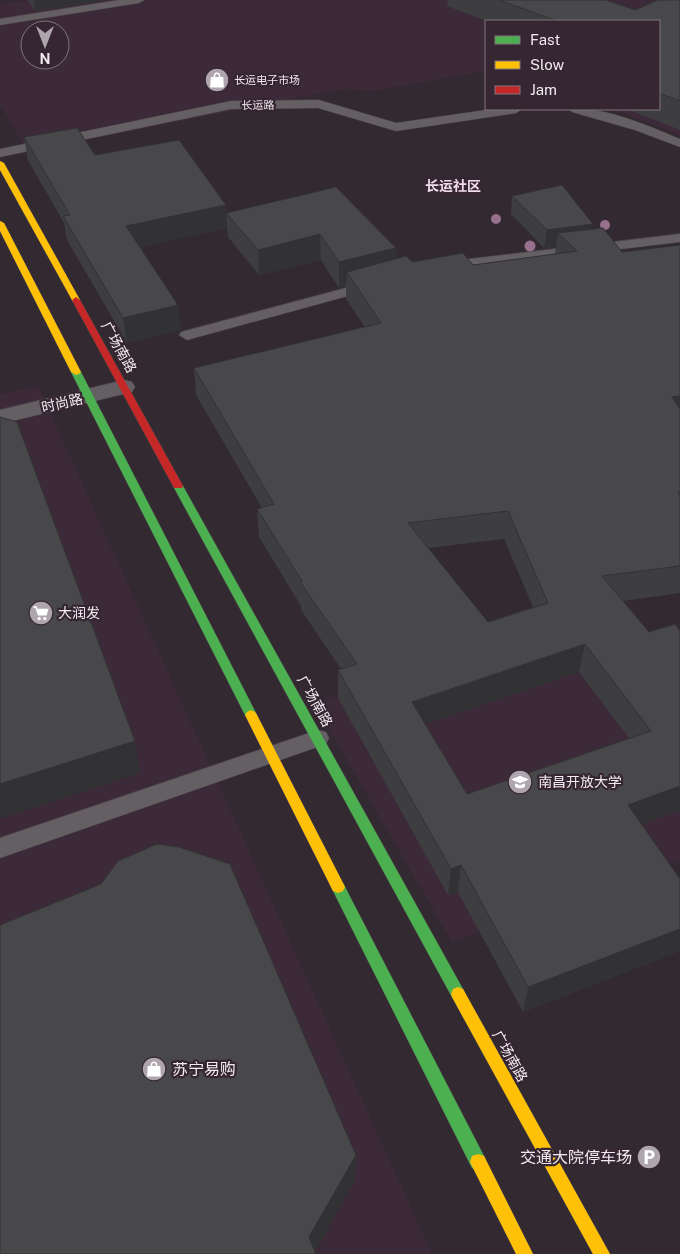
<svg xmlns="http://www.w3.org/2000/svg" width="680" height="1254" viewBox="0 0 680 1254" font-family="'Public Sans','Noto Sans SC',sans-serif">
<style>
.built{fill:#3c2a39;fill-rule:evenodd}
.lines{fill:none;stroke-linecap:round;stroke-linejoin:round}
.lane-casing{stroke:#4d464b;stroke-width:1}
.street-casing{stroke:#4d464b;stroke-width:1}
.fast-casing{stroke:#4d464b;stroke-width:1}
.slow-casing{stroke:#4d464b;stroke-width:1}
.jam-casing{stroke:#4d464b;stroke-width:1}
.lane{fill:#645f63;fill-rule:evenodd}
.street{fill:#645f63;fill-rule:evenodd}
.fast{fill:#4caf50;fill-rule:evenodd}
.slow{fill:#ffc107;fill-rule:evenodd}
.jam{fill:#c62828;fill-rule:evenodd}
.tree{fill:#96708d}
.wall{fill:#3e3e40;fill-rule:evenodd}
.shaded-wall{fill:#323234}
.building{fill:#48484a;stroke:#323234;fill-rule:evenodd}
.labels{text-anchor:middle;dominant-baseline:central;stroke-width:4.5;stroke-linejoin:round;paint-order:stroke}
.far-poi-label{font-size:11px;fill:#f3e9f0;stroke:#352631;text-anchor:start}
.far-street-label{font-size:11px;fill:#f3e9f0;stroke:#352631}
.far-quarter-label{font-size:14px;font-weight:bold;fill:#efdbea;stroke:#352631}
.street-label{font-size:14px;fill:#f3e9f0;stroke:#352631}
.poi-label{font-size:14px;fill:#f3e9f0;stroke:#352631;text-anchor:start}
.near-poi-label{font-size:16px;fill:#f3e9f0;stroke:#352631;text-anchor:start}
</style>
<rect width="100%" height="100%" fill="#322a30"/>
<!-- built -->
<path class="built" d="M30 0H668L680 4V136L613 109H659V21H486V71L373 91 344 89 35 150 24 145 0 105V4ZM30 30H60V60H30Z
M38 386 432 1254H0V394Z
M604 607 680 659V860L452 942 314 703Z"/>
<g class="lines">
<!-- lane casing -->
<g class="lane-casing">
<path id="lane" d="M119 0H144L139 3 0 25V19Z
M319 100 396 123 493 109H522L516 113 396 131 318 108 231 109 0 157V149L231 101Z
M570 109C606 107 646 125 680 139V147L635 130 572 112Z
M680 234V242L444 270 437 266 444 262Z
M372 281 379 285 377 288 187 340 179 335 181 332Z
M318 730 326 732 329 738 326 744 0 858V838Z"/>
</g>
<!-- street casing -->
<g class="street-casing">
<path id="street" d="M124 380 132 382 135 387 132 392 0 424V410Z"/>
</g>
<!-- fast casing -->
<g class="fast-casing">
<path id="fast" d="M76 369 81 372 257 715 255 718H247L245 715 71 372Z
M178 483 183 486 463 989 465 994 463 999 458 1001 453 999 173 486Z
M338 881 343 883 484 1156 486 1162 484 1168 478 1170 472 1168 331 887 333 883Z"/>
</g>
<!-- slow casing -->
<g class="slow-casing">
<path id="slow" d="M0 161 4 163 80 300 79 302H73L72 300 0 170Z
M0 221 4 223 81 372 79 374 76 375 71 372 0 231Z
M251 710 255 712 257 715 343 883 345 887 343 891 338 893 333 891 245 715 247 712Z
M458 987 463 989 610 1254H593L453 999 451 994 453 989Z
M478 1154 484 1156 533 1254H516L470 1162 472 1156Z"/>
</g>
<!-- jam casing -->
<g class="jam-casing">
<path id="jam" d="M76 297 80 300 183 486 182 488H174L173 486 72 300Z"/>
</g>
<!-- lane -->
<use href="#lane" class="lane"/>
<!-- street -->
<use href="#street" class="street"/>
<!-- fast -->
<use href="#fast" class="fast"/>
<!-- slow -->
<use href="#slow" class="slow"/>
<!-- jam -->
<use href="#jam" class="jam"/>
</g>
<!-- trees -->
<g class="tree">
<circle cx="496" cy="219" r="5"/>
<circle cx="605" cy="225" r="5"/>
<circle cx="530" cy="246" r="5.5"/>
</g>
<!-- wall -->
<path class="wall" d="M28 0H107L35 11Z
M448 0H606L635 10 680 0V130L627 109H659V21H487L447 6Z
M24 137 95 155 226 213 396 248 395 259 412 262 473 265 555 254 556 247 544 248 511 214 512 196 592 229 622 252 680 245V593L623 601 649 632 680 631V810L642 824 680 879V951L523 1012 458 892 448 895 338 698V670L341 669 301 610V606L259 537 257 509 262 508 196 395 194 368 365 327 346 299V286L339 288 321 260 259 275 228 237 227 228 141 247 181 330 127 343 67 240 64 223 28 160ZM504 539 533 607 488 622 428 548ZM579 672 629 738 467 794 425 724Z"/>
<!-- shaded-wall -->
<path class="shaded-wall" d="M34 0H107L35 11Z
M226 205 227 228 130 250 126 226Z
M593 224 590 243 558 233 556 247 544 248 547 230Z
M320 234 321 260 259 275 258 250Z
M396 248 395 273 347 272 346 286 339 288V262Z
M178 305 181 330 127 343 123 318Z
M680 396V422L672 397Z
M585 644 579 672 410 729 412 702Z
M135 741 140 773 0 819V784Z
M680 786V810L621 832 628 805Z
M461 865 458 892 448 895 451 869Z
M680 929V951L523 1012 528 987Z
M356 1155 355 1180 314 1254 309 1237Z"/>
<!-- building -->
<path class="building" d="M499 0H606L635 10 658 0H680V101L659 93V21H557Z
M77 128 95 155 179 140 226 205 126 226 178 305 123 318 63 216 70 215 24 137Z
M562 185 593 224 547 230 512 196Z
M336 187 396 248 339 262 320 234 258 250 226 213Z
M603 228 622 252 680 245V396L672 397 680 409V492H678L680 497V566L602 576 649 632 675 624 680 631V786L628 805 680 879V929L528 987 461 865 451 869 338 670 357 664 300 582 302 581 257 509 274 504 194 368 381 323 347 272 406 256 412 262 463 253 473 265 577 251 558 233ZM508 511 548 603 488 622 408 523ZM585 644 651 731 467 794 412 702Z
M0 417 17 422 135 741 0 784Z
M157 844 179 847 230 864 356 1155 309 1237 316 1254H0V925L101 884 118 861Z"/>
<!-- icons -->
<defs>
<g id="shop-disc" transform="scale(1.25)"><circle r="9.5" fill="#afa6ad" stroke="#352631"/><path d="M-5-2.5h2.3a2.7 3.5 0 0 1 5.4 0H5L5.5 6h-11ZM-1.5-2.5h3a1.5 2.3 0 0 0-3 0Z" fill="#fff"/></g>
<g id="supermarket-disc" transform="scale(1.25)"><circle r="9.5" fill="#afa6ad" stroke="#352631"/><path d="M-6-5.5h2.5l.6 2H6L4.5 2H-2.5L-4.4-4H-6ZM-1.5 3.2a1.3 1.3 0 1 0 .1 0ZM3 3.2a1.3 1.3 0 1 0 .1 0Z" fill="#fff"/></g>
<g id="university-disc" transform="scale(1.25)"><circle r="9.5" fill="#afa6ad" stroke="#352631"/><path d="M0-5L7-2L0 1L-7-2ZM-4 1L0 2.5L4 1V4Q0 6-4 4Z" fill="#fff"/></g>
<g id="parking-disc" transform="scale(1.25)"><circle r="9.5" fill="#afa6ad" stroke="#352631"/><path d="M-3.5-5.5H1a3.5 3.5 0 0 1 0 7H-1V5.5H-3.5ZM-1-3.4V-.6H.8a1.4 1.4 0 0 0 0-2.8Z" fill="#fff"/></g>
</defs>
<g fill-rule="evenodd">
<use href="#shop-disc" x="217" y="80"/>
<use href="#supermarket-disc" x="41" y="613"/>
<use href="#university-disc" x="520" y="782"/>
<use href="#shop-disc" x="154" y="1069"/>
<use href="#parking-disc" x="649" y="1157"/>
</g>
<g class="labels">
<!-- far-poi labels -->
<g class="far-poi-label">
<text x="234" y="80">长运电子市场</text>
</g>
<!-- far-street labels -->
<g class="far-street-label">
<text transform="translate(258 105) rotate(-1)">长运路</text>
</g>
<!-- far-quarter labels -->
<g class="far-quarter-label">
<text x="453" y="186">长运社区</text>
</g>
<!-- street labels -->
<g class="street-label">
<text transform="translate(119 347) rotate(61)">广场南路</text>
<text transform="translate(62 403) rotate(-13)">时尚路</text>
<text transform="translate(315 701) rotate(61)">广场南路</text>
<text transform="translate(510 1056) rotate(61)">广场南路</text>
</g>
<!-- poi labels -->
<g class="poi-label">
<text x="58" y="613">大润发</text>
<text x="538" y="782">南昌开放大学</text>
</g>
<!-- near-poi labels -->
<g class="near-poi-label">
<text x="172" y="1069">苏宁易购</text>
<text x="632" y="1157" text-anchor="end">交通大院停车场</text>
</g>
</g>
<!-- legend -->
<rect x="485" y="20" width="175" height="90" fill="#352631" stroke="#81747d"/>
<rect x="495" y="36" width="25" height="8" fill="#4caf50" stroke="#81747d"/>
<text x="530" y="45" font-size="15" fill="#f3e9f0">Fast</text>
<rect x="495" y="61" width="25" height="8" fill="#ffc107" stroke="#81747d"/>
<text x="530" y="70" font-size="15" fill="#f3e9f0">Slow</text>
<rect x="495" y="86" width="25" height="8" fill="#c62828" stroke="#81747d"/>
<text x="530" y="95" font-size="15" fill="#f3e9f0">Jam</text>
<!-- north arrow -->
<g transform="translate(45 45) rotate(180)"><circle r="24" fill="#352631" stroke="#81747d"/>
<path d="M0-4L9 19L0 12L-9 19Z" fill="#afa6ad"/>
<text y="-8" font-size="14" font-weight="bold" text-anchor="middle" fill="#f3e9f0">N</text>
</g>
</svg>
